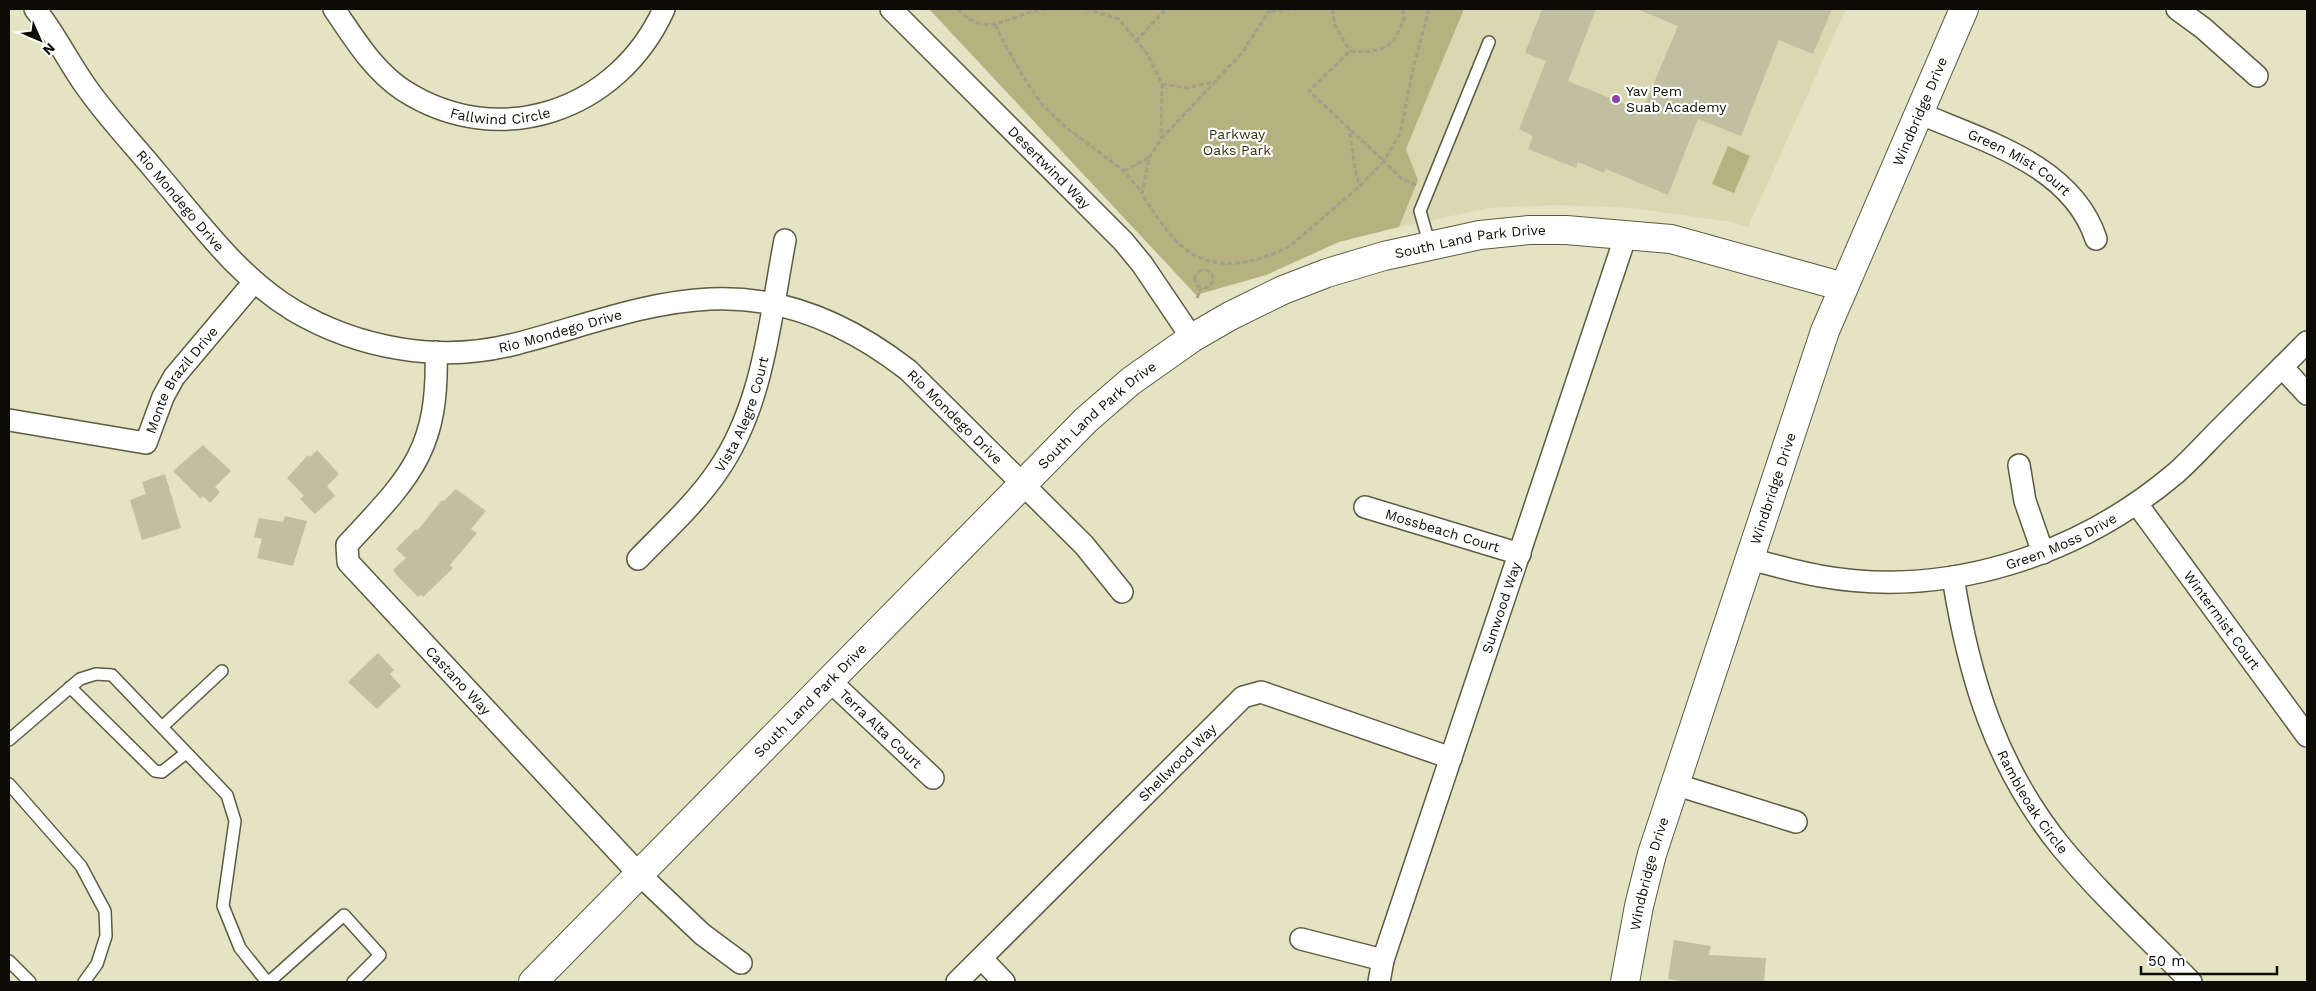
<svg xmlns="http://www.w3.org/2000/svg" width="2316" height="991" viewBox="0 0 2316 991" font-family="'Work Sans',sans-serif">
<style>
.built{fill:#dad8b2}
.green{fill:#b5b280}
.building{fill:#c0bfa1}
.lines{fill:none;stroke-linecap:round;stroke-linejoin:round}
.service-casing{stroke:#5d5b41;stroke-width:14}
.minor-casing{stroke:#5d5b41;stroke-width:24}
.tertiary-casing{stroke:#5d5b41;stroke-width:30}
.path{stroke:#a1a088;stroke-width:3;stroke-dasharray:5 2.5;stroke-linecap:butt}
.service{stroke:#fff;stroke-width:11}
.minor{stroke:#fff;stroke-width:21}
.tertiary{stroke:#fff;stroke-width:28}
.poi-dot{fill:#8f3fae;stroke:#fff;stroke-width:2}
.labels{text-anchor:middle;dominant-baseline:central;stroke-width:4.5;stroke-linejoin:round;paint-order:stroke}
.poi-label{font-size:14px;fill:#0d0c04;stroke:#fff;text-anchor:start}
.street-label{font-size:14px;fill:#0d0c04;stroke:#fff}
.park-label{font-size:14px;fill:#373511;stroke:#fff}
</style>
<rect width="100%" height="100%" fill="#e4e3c4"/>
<!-- built -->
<path class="built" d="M1464 9H1846L1748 227 1732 222 1632 208 1557 205 1489 208 1399 227 1418 180 1406 149Z"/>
<!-- green -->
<path class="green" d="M929 9H1464L1406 149 1418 180 1399 227 1339 242 1266 275 1196 295Z
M1728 146 1750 156 1734 193 1712 184Z"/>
<!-- building -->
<path class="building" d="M1542 9H1596L1568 81 1642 111 1678 26 1637 9H1832L1813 54 1779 40 1741 136 1698 119 1668 195 1606 169 1604 173 1578 162 1576 168 1528 149 1533 136 1519 129 1546 61 1525 53Z
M203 445 231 471 215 487 220 492 210 503 203 496 201 499 173 471Z
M317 450 339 474 327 486 335 496 315 514 300 499 304 496 287 478 308 455 310 457Z
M165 474 181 528 142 540 130 500 146 494 142 482Z
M456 489 486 511 471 529 477 533 450 565 453 568 423 597 421 595 418 597 394 572V569L406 558 396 549 416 529 417 531 442 500 444 501Z
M285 516 307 521 293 566 257 558 262 539 254 537 259 518 283 522Z
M378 653 394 670 390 674 401 686 377 709 348 682Z
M1674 940 1711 946 1709 955 1766 958 1764 982H1685L1668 979Z"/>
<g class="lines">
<!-- service casing -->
<g class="service-casing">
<path id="service" d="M1430 246 1420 211 1489 42
M70 687 155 771 162 772 186 753
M162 727 222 671
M9 740 80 679 96 674 112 675 227 795 235 821 223 906 240 948 267 982
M9 784 81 866 105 911 106 936 97 964 84 982
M9 961 30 982
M269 982 344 915 380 955 353 982"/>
</g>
<!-- minor casing -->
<g class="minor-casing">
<g id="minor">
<path id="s1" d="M35 9C55 33 68 62 87 88 108 118 134 145 157 173 199 222 237 276 293 310 357 348 438 363 511 345 576 329 642 302 710 299 784 295 850 325 908 370L1084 545 1122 592"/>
<path id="s2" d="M334 9C354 38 373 70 403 90 499 152 618 111 664 9"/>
<path id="s3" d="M891 9 1123 241 1142 264 1192 338"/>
<path d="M2177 9 2203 28 2257 76"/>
<path id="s4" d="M1919 113C1984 141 2072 165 2096 239"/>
<path id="s5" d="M436 352C439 451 410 477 347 545L348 562 639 874 702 934 741 963"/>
<path d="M2282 367 2307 394"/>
<path id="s6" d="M9 420 146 443 163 397 174 377 254 282"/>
<path d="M2019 465 2025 501 2043 553"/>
<path id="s7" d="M2137 504 2307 736"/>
<path id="s8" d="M1365 507 1520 554"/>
<path id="s9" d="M638 559C665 531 695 504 717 472 764 405 770 318 785 240"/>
<path id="s10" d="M1750 559C1773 565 1797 572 1820 576 1948 599 2079 555 2176 473 2191 460 2205 444 2219 430 2248 401 2278 371 2307 342"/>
<path id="s11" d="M1953 577C1969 678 1996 767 2062 848 2102 896 2148 938 2191 982"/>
<path id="s12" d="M829 680 933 778"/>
<path d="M1674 784 1796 822"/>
<path d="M1301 939 1383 960"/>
<path d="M982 959 1004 982"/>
<path id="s13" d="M957 982 1243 697 1261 692 1451 758"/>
<path id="s14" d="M1379 982 1383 960 1626 235"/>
</g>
</g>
<!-- tertiary casing -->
<g class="tertiary-casing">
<g id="tertiary">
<path id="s15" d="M533 982 1086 420 1131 381 1192 338 1230 316 1283 290 1327 273 1384 256 1480 235 1529 230H1566L1671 239 1844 287"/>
<path id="s16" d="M1625 982 1639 906 1652 854 1825 331 1964 9"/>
</g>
</g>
<!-- path -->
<path class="path" d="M958 9C989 43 1013 10 1049 9
M1086 9 1119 19 1148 55 1162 84 1161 139
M1270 9 1242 53 1161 139 1149 158 1142 194C1153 212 1171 239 1188 251 1218 273 1260 262 1290 246L1360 186 1384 161 1309 91 1350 51C1383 54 1395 47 1405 15L1402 9
M1332 9 1335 25 1350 51
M1271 11 1297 9
M995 25 1022 75 1043 106 1067 128 1124 171 1142 193
M1136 41 1166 9
M1162 84 1187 88 1217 81
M1348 126C1354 146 1352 167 1360 186
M1124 171 1148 158
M1416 185 1401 178 1384 161 1400 134 1413 69 1429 9
M1195 279a9 9 0 1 1 18 0a9 9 0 1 1-18 0Z
M1197 298 1201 288"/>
<!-- service -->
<use href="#service" class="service"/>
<!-- minor -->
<use href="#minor" class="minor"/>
<!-- tertiary -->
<use href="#tertiary" class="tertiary"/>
</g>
<!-- markers -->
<circle class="poi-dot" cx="1616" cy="99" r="5"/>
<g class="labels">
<!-- poi labels -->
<g class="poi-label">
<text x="1626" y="91">Yav Pem<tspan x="1626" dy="16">Suab Academy</tspan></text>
</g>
<!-- street labels -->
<g class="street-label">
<text stroke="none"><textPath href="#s2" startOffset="210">Fallwind Circle</textPath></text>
<text stroke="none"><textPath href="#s16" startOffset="921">Windbridge Drive</textPath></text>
<text stroke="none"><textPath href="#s4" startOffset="112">Green Mist Court</textPath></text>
<text stroke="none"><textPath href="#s3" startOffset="224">Desertwind Way</textPath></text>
<text stroke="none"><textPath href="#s1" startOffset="241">Rio Mondego Drive</textPath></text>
<text stroke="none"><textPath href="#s15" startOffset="1220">South Land Park Drive</textPath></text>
<text stroke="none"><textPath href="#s1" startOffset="676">Rio Mondego Drive</textPath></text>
<text stroke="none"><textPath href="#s6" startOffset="212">Monte Brazil Drive</textPath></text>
<text stroke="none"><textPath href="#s9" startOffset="181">Vista Alegre Court</textPath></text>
<text stroke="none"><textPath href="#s15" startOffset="800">South Land Park Drive</textPath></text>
<text stroke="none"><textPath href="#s1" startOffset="1111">Rio Mondego Drive</textPath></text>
<text stroke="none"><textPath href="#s16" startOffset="516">Windbridge Drive</textPath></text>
<text stroke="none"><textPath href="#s8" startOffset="81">Mossbeach Court</textPath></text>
<text stroke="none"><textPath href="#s10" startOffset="320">Green Moss Drive</textPath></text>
<text stroke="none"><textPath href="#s14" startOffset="394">Sunwood Way</textPath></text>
<text stroke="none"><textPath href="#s7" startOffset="144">Wintermist Court</textPath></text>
<text stroke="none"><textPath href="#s5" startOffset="400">Castano Way</textPath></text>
<text stroke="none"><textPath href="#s15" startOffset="395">South Land Park Drive</textPath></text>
<text stroke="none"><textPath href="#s12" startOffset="71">Terra Alta Court</textPath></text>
<text stroke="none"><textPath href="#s13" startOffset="311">Shellwood Way</textPath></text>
<text stroke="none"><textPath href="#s11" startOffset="241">Rambleoak Circle</textPath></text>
<text stroke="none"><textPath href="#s16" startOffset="111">Windbridge Drive</textPath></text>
</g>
<!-- park labels -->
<g class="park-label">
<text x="1237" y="134">Parkway<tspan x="1237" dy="16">Oaks Park</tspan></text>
</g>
</g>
<!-- border -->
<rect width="2316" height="991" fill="none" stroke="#0d0c04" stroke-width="20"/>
<!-- north arrow -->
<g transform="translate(40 40) rotate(135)" stroke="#ffffff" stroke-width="4" paint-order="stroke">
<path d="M0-4L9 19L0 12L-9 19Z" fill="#0d0c04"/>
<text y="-8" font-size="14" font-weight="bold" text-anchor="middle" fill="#0d0c04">N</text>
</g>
<!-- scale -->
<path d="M2141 966v8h136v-8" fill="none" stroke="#0d0c04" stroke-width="2.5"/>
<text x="2148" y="966" font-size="15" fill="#0d0c04" stroke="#ffffff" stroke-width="4" paint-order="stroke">50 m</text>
</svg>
